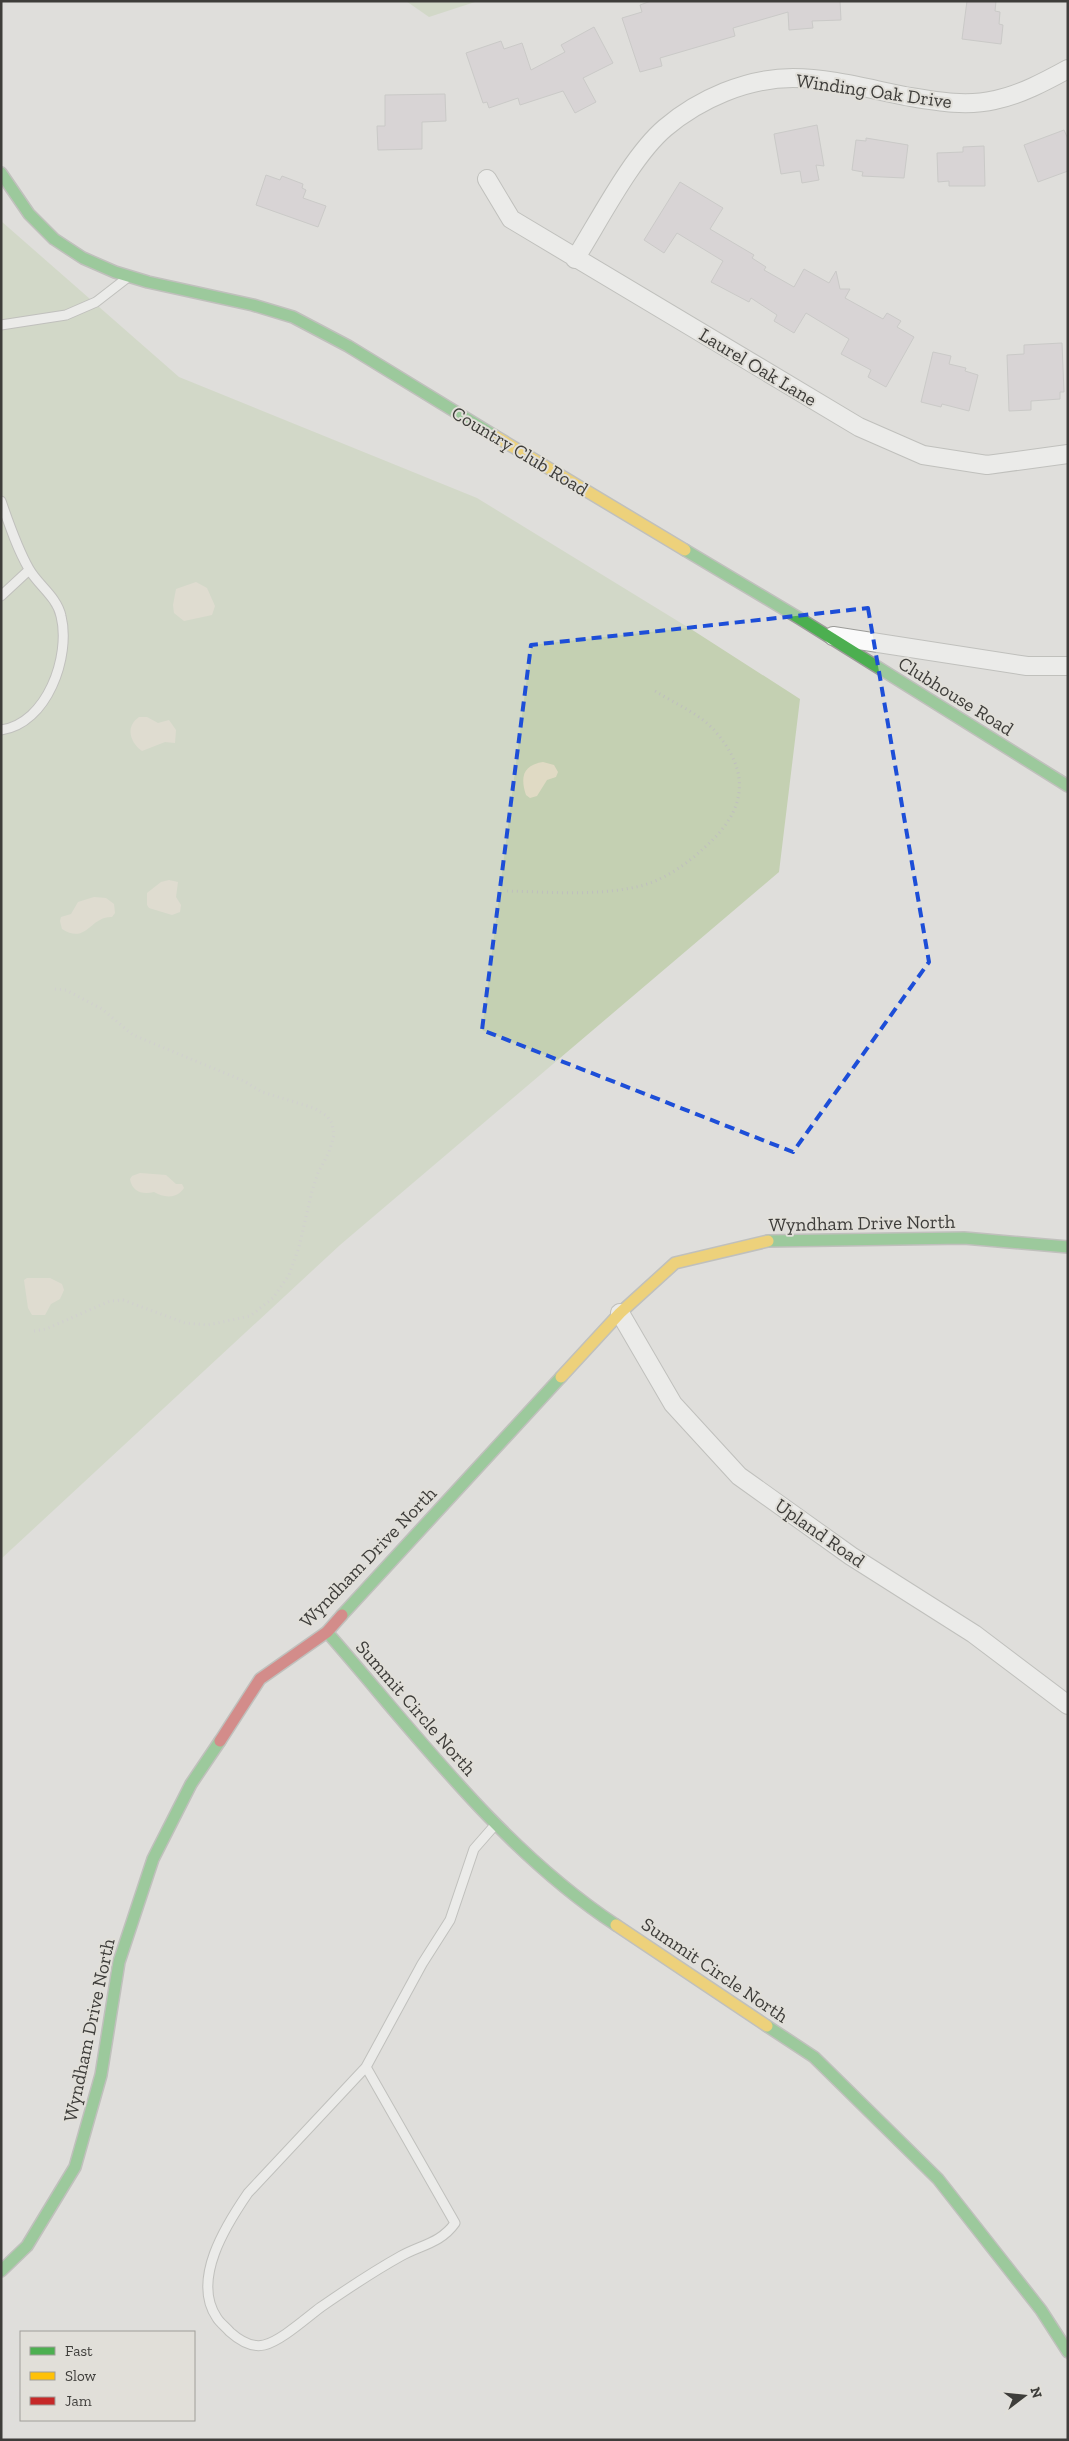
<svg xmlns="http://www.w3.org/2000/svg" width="1069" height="2441" viewBox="0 0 1069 2441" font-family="'Zilla Slab',serif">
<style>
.green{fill:#c4d0b2}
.sand{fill:#e0dac4}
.building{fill:#d1c7ce;stroke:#b1b0b0}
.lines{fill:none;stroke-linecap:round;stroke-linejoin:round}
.lane-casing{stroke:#9b9b98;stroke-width:11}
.street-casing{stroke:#9b9b98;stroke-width:20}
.fast-casing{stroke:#9b9b98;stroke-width:14}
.slow-casing{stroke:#9b9b98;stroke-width:14}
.jam-casing{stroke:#9b9b98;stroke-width:14}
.path{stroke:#bfbfbe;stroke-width:3;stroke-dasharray:1 4;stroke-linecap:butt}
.lane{stroke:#fafafa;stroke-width:9}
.street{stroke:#fafafa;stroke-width:18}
.fast{stroke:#4caf50;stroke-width:11}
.slow{stroke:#ffc107;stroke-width:11}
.jam{stroke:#c62828;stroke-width:11}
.marked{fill:none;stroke:#1d4ed8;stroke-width:4;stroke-dasharray:10 6;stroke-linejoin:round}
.labels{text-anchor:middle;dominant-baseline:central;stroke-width:4;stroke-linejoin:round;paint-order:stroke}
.street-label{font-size:19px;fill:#3e3d3a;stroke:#e1dfd9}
</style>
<rect width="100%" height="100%" fill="#dfdedb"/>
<!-- green -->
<path class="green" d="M406 1H478L429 17Z
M1 221 179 377 477 498 694 631 800 699 779 872 340 1245 1 1559Z"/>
<!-- sand -->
<path class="sand" d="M196 582 207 588 215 606 212 615 184 621 174 613 173 605 176 589Z
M139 717H147L158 723 169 720 176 730 175 743 165 742 142 751C130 742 125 727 139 717Z
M543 762 554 765 558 772 556 777 547 780 537 796 530 798 526 795C520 777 523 765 543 762Z
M169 880 178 882 176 897 181 905 180 912 172 915 149 908 147 905V893L161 882Z
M94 897 106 898 114 904 115 913 112 917C90 916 87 945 62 929L60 921 61 917 71 914 78 902Z
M140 1173 166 1175 176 1184H182L184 1188C177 1199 164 1198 154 1192 143 1195 132 1192 130 1179L132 1176Z
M50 1278 62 1284 64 1290 60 1299 51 1304 45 1315H32L28 1308 24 1280 27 1278Z"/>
<!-- building -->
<path class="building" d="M651 1H840L841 20 812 21 813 28 789 30 788 12 733 28 735 36 660 58 662 66 640 72 622 18 642 12 640 5Z
M967 1H996L995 11 1000 12 999 24 1003 25 1001 44 962 39Z
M594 27 613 63 583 78 596 102 575 113 563 91 520 105 518 98 489 108 487 102 483 103 466 53 501 41 504 49 522 43 531 70 565 52 561 45Z
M445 94 446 121 422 122V149L378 150 377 126H385V95Z
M817 125 824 166 816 165 819 180 802 183 800 171 781 174 774 134Z
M1064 130 1068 139V171L1038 182 1024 145Z
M866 138 908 145 904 178 862 176 863 172 852 170 856 140 866 141Z
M984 146 985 186H949V181L938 182 937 153 963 152V147Z
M266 175 280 180 282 176 303 184 302 188 306 190 303 198 326 206 318 227 256 205Z
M680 182 723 208 710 229 754 255 752 258 766 267 764 270 794 287 804 269 829 283 836 271 840 289H850L845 298 883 319 887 313 901 321 897 327 914 337 886 387 868 377 871 370 841 354 849 339 806 313 794 333 774 321 777 315 751 298 749 302 711 282 723 261 677 233 664 253 644 240Z
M1062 343 1064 392H1060V399L1031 401V410L1009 411 1007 355 1024 354V345Z
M933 352 951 356 949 364 966 368 965 371 978 375 969 411 942 404 941 407 921 402Z"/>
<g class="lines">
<!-- lane casing -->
<g class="lane-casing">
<path id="lane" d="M1 325 66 315 96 302 127 278
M1 501C9 524 17 548 29 569 38 585 57 597 61 616 71 656 47 724 1 730
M1 596 29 570
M366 2067 455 2223C441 2243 421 2245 401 2256 374 2271 347 2289 321 2307 306 2318 281 2341 264 2345 251 2348 239 2340 230 2332 226 2327 220 2323 217 2318 191 2280 226 2225 248 2193L366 2067 422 1964 450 1920 474 1849 495 1825"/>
</g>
<!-- street casing -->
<g class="street-casing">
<path id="street" d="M487 179 511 219 859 427 923 455 987 465 1068 454
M575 259C599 221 632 156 665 128 699 99 747 78 793 78 830 78 869 89 905 96 935 101 965 107 995 100 1020 95 1046 81 1068 69
M833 636 1027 666H1068
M620 1313 673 1404 739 1476 851 1556 974 1634 1068 1705"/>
</g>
<!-- fast casing -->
<g class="fast-casing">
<path id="fast" d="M1 173 29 214 54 239 83 258 115 272 148 282 253 305 293 317 348 346 495 436
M685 550 799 618 1068 786
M768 1241 964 1238 1068 1247
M342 1615 561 1377
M327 1632C417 1735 501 1849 616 1925
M767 2026 814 2057 938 2179 1041 2310 1068 2352
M1 2271 27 2246 75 2167 101 2075 119 1962 153 1859 191 1784 220 1741"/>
</g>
<!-- slow casing -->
<g class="slow-casing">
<path id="slow" d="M495 436 685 550
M561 1377 620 1313 675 1263 768 1241
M616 1925 767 2026"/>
</g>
<!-- jam casing -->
<g class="jam-casing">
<path id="jam" d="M220 1741 260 1679 327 1632 342 1615"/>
</g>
<!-- path -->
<path class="path" d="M507 891C549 892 595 896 636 887 661 882 686 865 704 848 746 811 752 774 715 731 700 714 674 703 655 691
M34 1331 46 1329 110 1301 123 1300 185 1323 208 1325 250 1316 273 1298 289 1275 299 1247 312 1191 318 1173 329 1152 334 1135 332 1123 327 1116 314 1108 262 1092 244 1081 133 1035 102 1009 66 990 53 989"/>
<!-- lane -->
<use href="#lane" class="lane"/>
<!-- street -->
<use href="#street" class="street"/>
<!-- fast -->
<use href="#fast" class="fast"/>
<!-- slow -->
<use href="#slow" class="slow"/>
<!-- jam -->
<use href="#jam" class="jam"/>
</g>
<!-- marked area -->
<path d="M0 0H1069V2441H0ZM868 608 929 962 793 1152 482 1030 531 645Z" fill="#dfdedb" fill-opacity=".55" fill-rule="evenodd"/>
<path class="marked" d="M868 608 929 962 793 1152 482 1030 531 645Z"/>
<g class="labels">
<!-- street labels -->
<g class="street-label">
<text transform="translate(874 91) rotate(8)">Winding Oak Drive</text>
<text transform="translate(758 367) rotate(31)">Laurel Oak Lane</text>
<text transform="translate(520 451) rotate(31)">Country Club Road</text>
<text transform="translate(956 696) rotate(32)">Clubhouse Road</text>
<text transform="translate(862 1223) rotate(-1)">Wyndham Drive North</text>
<text transform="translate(820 1533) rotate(35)">Upland Road</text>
<text transform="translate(368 1557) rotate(-46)">Wyndham Drive North</text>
<text transform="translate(416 1708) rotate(49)">Summit Circle North</text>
<text transform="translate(715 1970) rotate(34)">Summit Circle North</text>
<text transform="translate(89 2030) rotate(-78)">Wyndham Drive North</text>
</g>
</g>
<!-- border -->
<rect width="1069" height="2441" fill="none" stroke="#3e3d3a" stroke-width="5"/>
<!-- legend -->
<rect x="20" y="2331" width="175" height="90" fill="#e1dfd9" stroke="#a09e99"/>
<rect x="30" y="2347" width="25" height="8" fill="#4caf50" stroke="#a09e99"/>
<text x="65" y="2356" font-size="15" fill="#3e3d3a">Fast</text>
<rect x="30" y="2372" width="25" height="8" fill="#ffc107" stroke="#a09e99"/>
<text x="65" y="2381" font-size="15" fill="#3e3d3a">Slow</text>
<rect x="30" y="2397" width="25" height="8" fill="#c62828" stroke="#a09e99"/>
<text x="65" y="2406" font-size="15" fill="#3e3d3a">Jam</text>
<!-- north arrow -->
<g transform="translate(1024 2396) rotate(74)" stroke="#e1dfd9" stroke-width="4" paint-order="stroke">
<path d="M0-4L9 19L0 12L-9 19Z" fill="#3e3d3a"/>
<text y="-8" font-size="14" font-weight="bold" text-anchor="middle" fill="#3e3d3a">N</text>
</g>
</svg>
